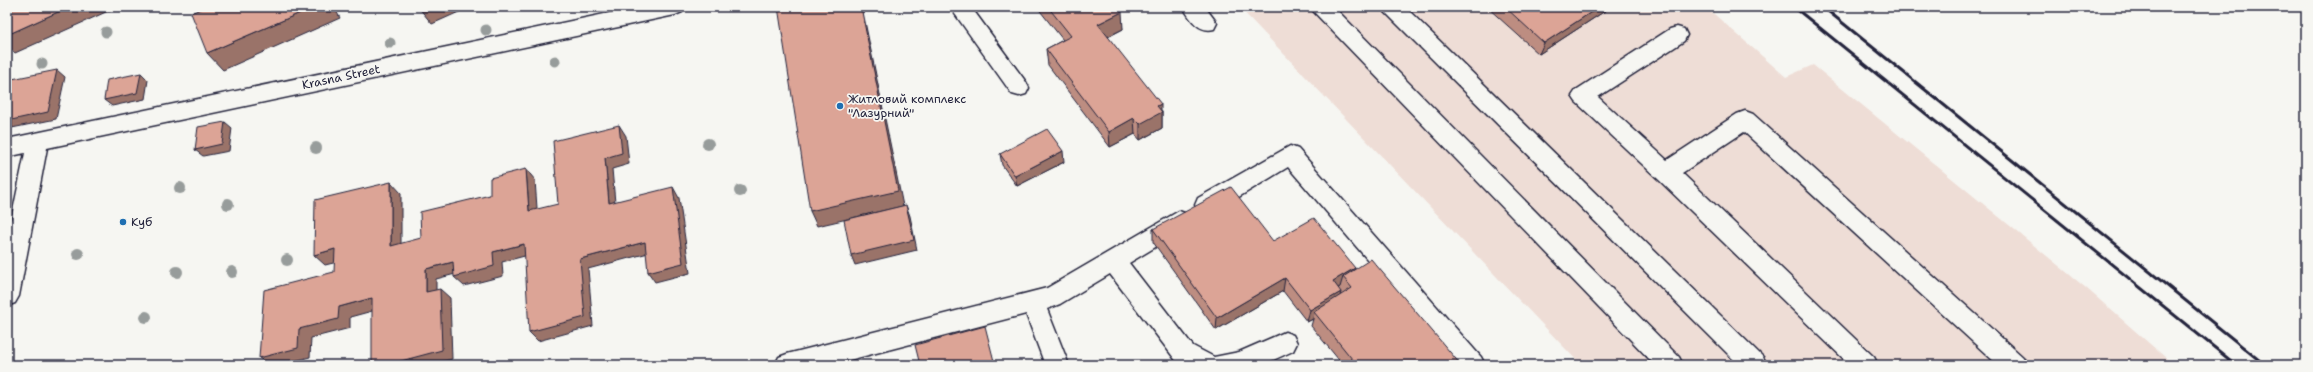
<svg xmlns="http://www.w3.org/2000/svg" width="2313" height="372" viewBox="0 0 2313 372" font-family="'Shantell Sans',sans-serif">
<style>
.built{fill:#eeddd6}
.lines{fill:none;stroke-linecap:round;stroke-linejoin:round}
.minor-casing{stroke:#22223b;stroke-width:3}
.minor{fill:#f6f6f2;fill-rule:evenodd}
.rail{stroke:#22223b;stroke-width:3}
.tree{fill:#979c9b}
.wall{fill:#bd8d81;stroke:#22223b}
.shaded-wall{fill:#9a7369;stroke:#22223b}
.building{fill:#dca496;stroke:#22223b}
.poi-dot{fill:#1f6fb2;stroke:#f6f6f2;stroke-width:1.5}
.labels{text-anchor:middle;dominant-baseline:central;stroke-width:3.5;stroke-linejoin:round;paint-order:stroke}
.street-label{font-size:12px;fill:#22223b;stroke:#f6f6f2}
.poi-label{font-size:12px;fill:#22223b;stroke:#f6f6f2;text-anchor:start}
</style>
<rect width="100%" height="100%" fill="#f6f6f2"/>
<filter id="ink" filterUnits="userSpaceOnUse"><feTurbulence type="fractalNoise" baseFrequency=".025" numOctaves="2"/><feDisplacementMap in="SourceGraphic" scale="8" xChannelSelector="R" yChannelSelector="G"/><feConvolveMatrix kernelMatrix="1 2 1 2 8 2 1 2 1" color-interpolation-filters="sRGB"/></filter>
<g filter="url(#ink)">
<!-- built -->
<path class="built" d="M1239 7H1706L1786 77 1813 65 2086 288 2174 365H1581Z"/>
<g class="lines">
<!-- minor casing -->
<g class="minor-casing">
<path id="minor" d="M638 7H685L682 12 675 15 47 148 19 296 15 303 7 306V240L25 153 7 157V139Z
M950 7H971L1026 82 1029 88 1026 94 1019 96 1012 94Z
M1183 7H1205L1217 23 1214 29C1199 33 1190 19 1183 7Z
M1311 7H1334L1679 357 1683 365H1655L1314 12Z
M1382 7H1405L1763 357 1767 365H1739L1385 12Z
M1677 27 1684 29 1687 35 1684 41 1598 97 1667 160 1737 114 1745 111 1753 114 2023 357 2027 365H1998L1744 132 1682 173 1874 357 1878 365H1850L1658 179 1576 102 1572 96 1576 90 1670 29Z
M1290 146 1298 149 1481 357 1485 365H1458L1288 167 1214 212 1206 215 1198 212 1195 205 1198 198Z
M1179 211 1187 214 1190 221 1187 228 1129 263 1193 346 1214 357 1239 352 1285 332 1293 335 1297 343 1293 351 1262 365H1183L1177 362 1110 274 1060 304 1047 309 1069 365H1045L1026 314 830 365H775L779 357 787 354 1047 288Z"/>
</g>
<!-- minor -->
<use href="#minor" class="minor"/>
<!-- rail -->
<path class="rail" d="M1794 7 2236 365
M1823 7 2265 365"/>
</g>
<!-- trees -->
<g class="tree">
<circle cx="486" cy="30" r="5.5"/>
<circle cx="106" cy="32" r="5.5"/>
<circle cx="390" cy="43" r="5.5"/>
<circle cx="555" cy="61" r="5.5"/>
<circle cx="42" cy="64" r="5.5"/>
<circle cx="708" cy="144" r="6"/>
<circle cx="316" cy="148" r="6"/>
<circle cx="180" cy="188" r="6"/>
<circle cx="740" cy="191" r="6"/>
<circle cx="228" cy="204" r="6"/>
<circle cx="78" cy="254" r="6"/>
<circle cx="287" cy="260" r="6"/>
<circle cx="177" cy="272" r="6"/>
<circle cx="232" cy="272" r="6"/>
<circle cx="146" cy="317" r="6"/>
</g>
<!-- wall -->
<path class="wall" d="M1037 7H1118L1123 29 1108 37 1162 112V128L1140 140 1135 134 1110 147 1048 65 1046 49 1063 40Z
M1487 7H1611L1539 54Z
M1000 154 1064 162 1017 186 1002 165Z
M1153 229 1273 241 1355 268V270L1461 365H1343L1311 326 1313 319 1307 322 1283 291 1216 330 1153 242Z"/>
<!-- shaded-wall -->
<path class="shaded-wall" d="M69 7H117L15 53 7 46V35Z
M314 7H334L340 18 223 70 207 53Z
M421 7H470L432 24 419 8Z
M861 7H862L903 206 817 226 810 211Z
M1599 7H1611L1539 54 1544 43Z
M1122 12 1123 29 1099 41 1098 24Z
M57 70 65 77 56 119 7 129V121Z
M141 73 148 80 145 99 112 106 104 100Z
M1161 104V113L1162 112V128L1140 140V124L1157 106Z
M1134 118 1135 134 1110 147 1109 132Z
M225 122 232 128 229 151 203 156 195 150Z
M619 125 626 136 629 164 612 169 616 214 609 203 605 158Z
M1063 151 1064 162 1017 186 1015 176Z
M526 169 535 180 538 222 529 211Z
M391 182 401 193V256L391 246Z
M673 187 679 198 690 273 655 282 648 272Z
M906 205 910 216 917 250 855 265 851 255Z
M645 242 652 252 588 269 593 326 538 341 529 332 580 259Z
M524 244 532 254 502 262 503 276 464 286 454 277 493 252Z
M335 249 346 260 325 265 314 255Z
M453 262 463 272 436 279V302L426 292V269Z
M1355 268 1352 280 1343 277 1340 287 1330 293 1333 281Z
M1285 278 1283 291 1216 330 1217 318Z
M440 289 450 298 452 359 430 365H386Z
M1341 292 1338 304 1314 312 1313 319 1307 322 1310 310Z
M372 298 383 308 350 317V328L311 338 310 357 279 365H270L259 358 299 329 339 307Z"/>
<!-- building -->
<path class="building" d="M7 7H69L7 35Z
M205 7H314L207 53 191 13Z
M778 7H861L898 191 810 211Z
M1048 7H1118L1122 12 1098 24 1161 104 1157 106 1162 112 1140 124 1134 118 1109 132 1046 49 1071 36Z
M1505 7H1599L1544 43Z
M57 70 48 112 7 121V80Z
M141 73 137 93 104 100 107 80Z
M225 122 222 144 195 150 198 127Z
M619 125 622 153 605 158 609 203 673 187 683 263 648 272 645 242 580 259 585 317 529 332 524 244 493 252 494 266 454 277 453 262 426 269V292L440 289 442 350 386 365H372V298L339 307 338 319 299 329 298 348 259 358 264 290 334 272 335 249 314 255 315 200 391 182V246L421 238 420 212 490 195V178L526 169 529 211 558 204 553 141Z
M1047 129 1063 151 1015 176 1000 154Z
M1231 187 1273 241 1314 218 1355 268 1333 281 1341 292 1310 310 1285 278 1217 318 1153 229Z
M906 205 914 240 851 255 844 220Z
M1371 259 1461 365H1357L1314 312 1352 288 1343 277Z
M985 326 995 365H920L915 345Z"/>
</g>
<!-- markers -->
<g class="poi-dot">
<circle cx="840" cy="106" r="4"/>
<circle cx="123" cy="222" r="4"/>
</g>
<g class="labels">
<!-- street labels -->
<g class="street-label">
<text transform="translate(341 77) rotate(-12)">Krasna Street</text>
</g>
<!-- poi labels -->
<g class="poi-label">
<text x="848" y="99">Житловий комплекс<tspan x="848" dy="14">"Лазурний"</tspan></text>
<text x="131" y="222">Куб</text>
</g>
</g>
<!-- margin -->
<rect width="2313" height="372" fill="none" stroke="#f6f6f2" stroke-width="24"/>
<rect x="12" y="12" width="2289" height="348" fill="none" stroke="#22223b" stroke-width="1.5" filter="url(#ink)"/>
</svg>
